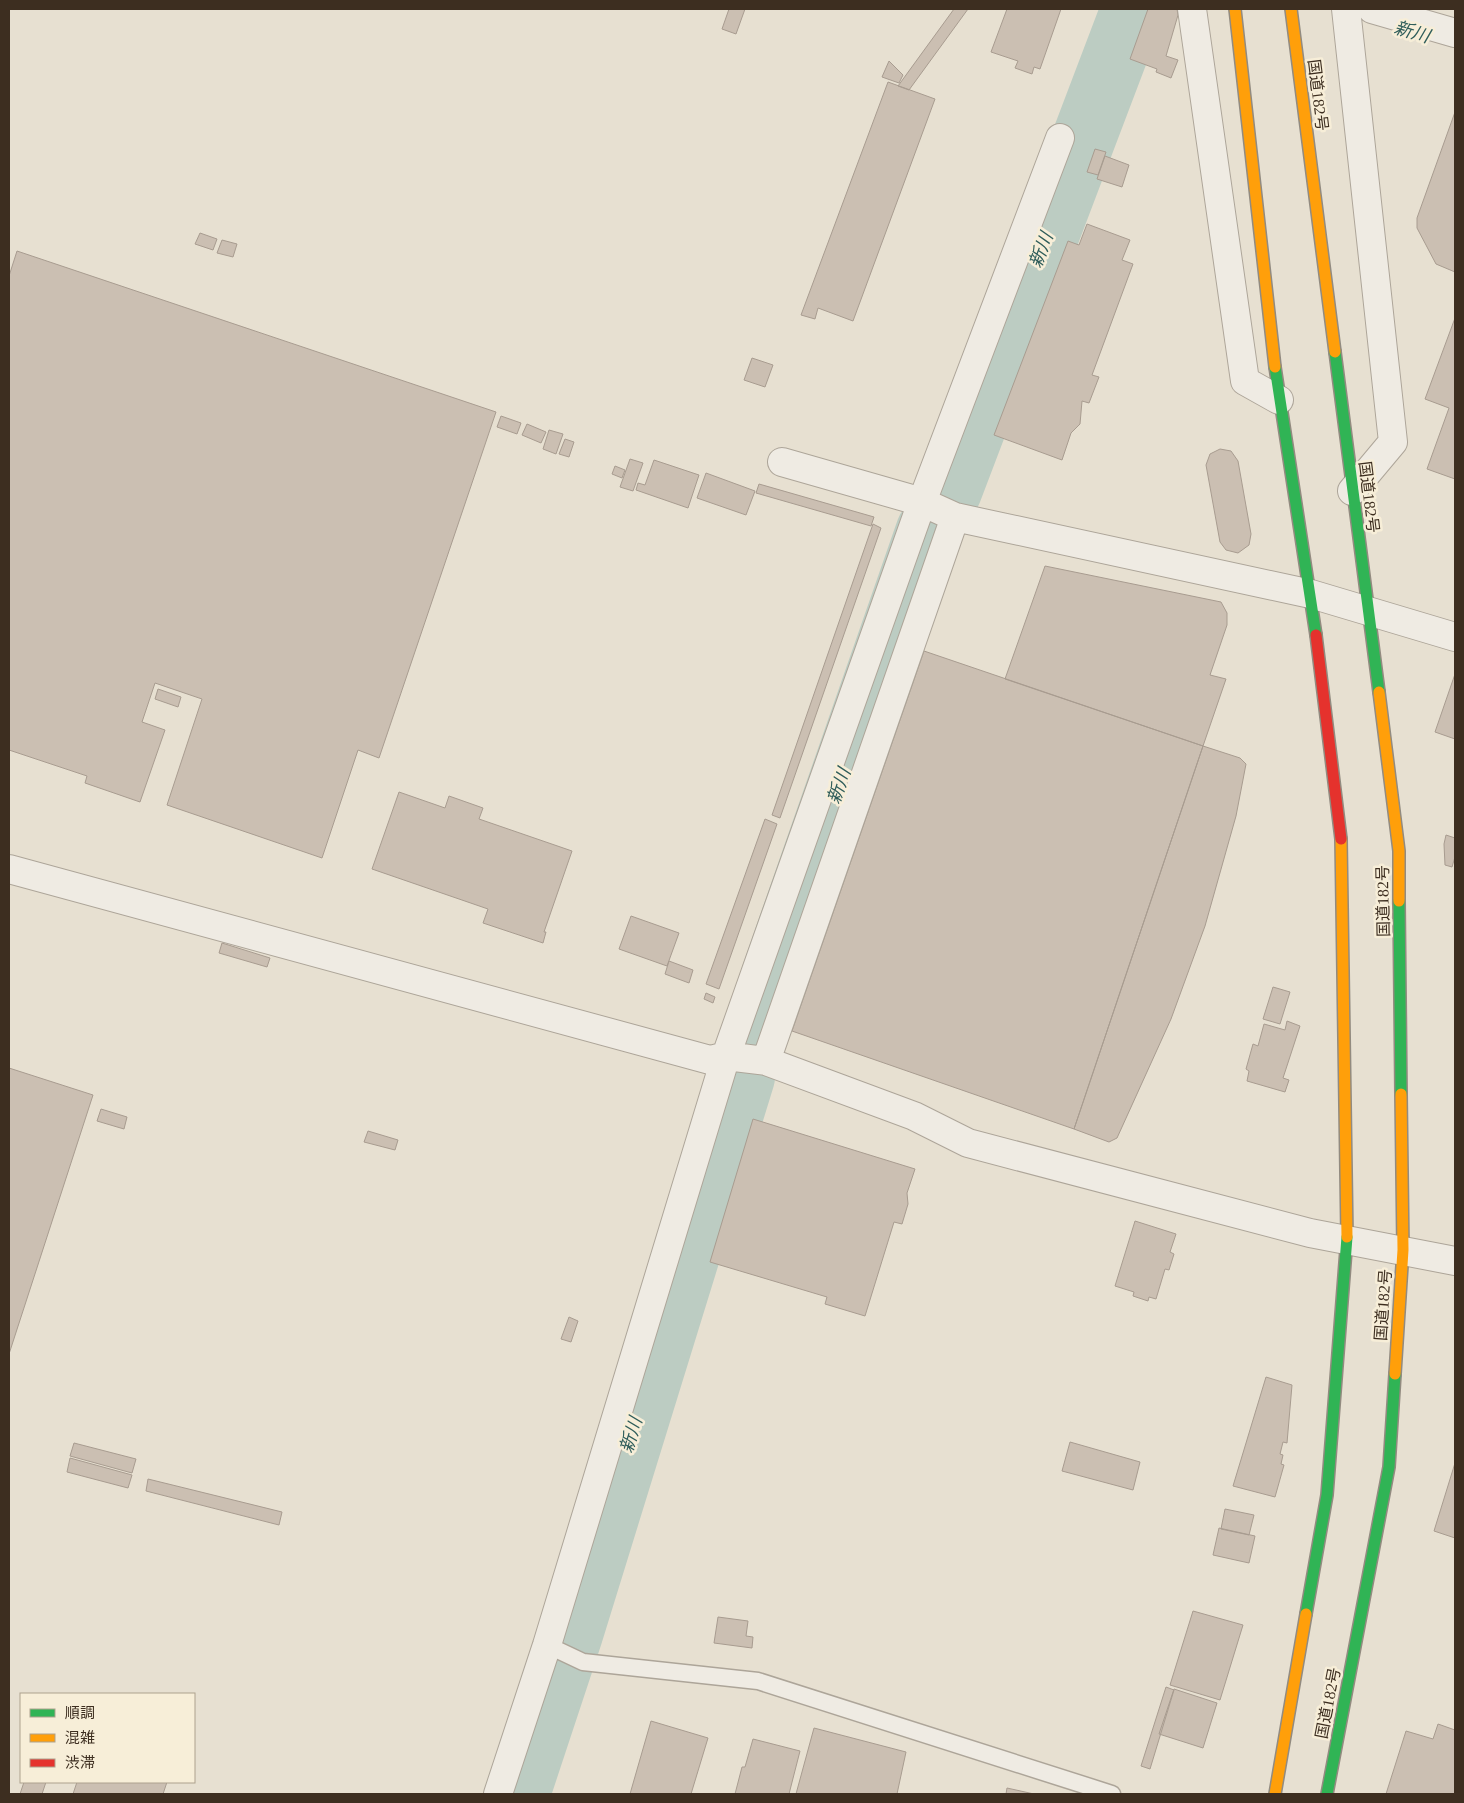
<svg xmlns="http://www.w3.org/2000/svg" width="1464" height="1803" viewBox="0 0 1464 1803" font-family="'Times New Roman','Noto Sans JP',serif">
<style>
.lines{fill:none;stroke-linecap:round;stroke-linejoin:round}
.river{stroke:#bcccc2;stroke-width:64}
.building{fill:#cbbfb2;stroke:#a89c90}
.lane-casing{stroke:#ada599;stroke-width:19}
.street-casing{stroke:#ada599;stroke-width:30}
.fast-casing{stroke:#928b80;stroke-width:14}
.slow-casing{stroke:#928b80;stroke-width:14}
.jam-casing{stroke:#928b80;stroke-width:14}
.lane{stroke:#efebe3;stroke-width:16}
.street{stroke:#efebe3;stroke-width:28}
.fast{stroke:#30b455;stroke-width:11}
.slow{stroke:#ff9f0a;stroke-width:11}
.jam{stroke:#e5322d;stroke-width:11}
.labels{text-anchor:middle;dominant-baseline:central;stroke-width:5;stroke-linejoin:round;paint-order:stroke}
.street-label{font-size:16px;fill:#3d2e20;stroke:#f7eed8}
.water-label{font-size:18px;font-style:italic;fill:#2f5d5a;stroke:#f7eed8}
</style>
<rect width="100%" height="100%" fill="#e7e0d1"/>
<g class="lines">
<!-- river -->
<path class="river" d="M950 491 1133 9
M753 1043 773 975 928 530
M518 1794 571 1634 743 1077"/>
</g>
<!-- building -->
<path class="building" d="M729 9H745L736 34 722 29Z
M954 9H968L909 90 898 86Z
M1007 9H1061L1040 69 1034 67 1032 74 1015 68 1018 61 991 52Z
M1148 9H1177L1178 15 1166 56 1178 60 1171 78 1156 72 1157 69 1130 59Z
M889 61 903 75 899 83 882 77Z
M888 82 935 99 853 321 818 308 815 319 801 315Z
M1455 112V272L1436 264 1417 228V218Z
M1095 149 1106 152 1098 175 1087 172Z
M1105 156 1129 165 1122 187 1097 179Z
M1087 224 1130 240 1122 260 1133 264 1092 375 1099 377 1089 403 1082 401 1080 424 1071 433 1062 460 994 435 1068 241 1079 245Z
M200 233 217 239 213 250 195 244Z
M222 240 237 244 233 257 217 253Z
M17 251 496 412 379 758 358 750 322 858 167 805 202 699 155 683 142 722 165 730 140 802 85 783 87 776 9 750V276Z
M1455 318V479L1427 469 1449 408 1425 399Z
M752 358 773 365 765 387 744 380Z
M501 416 521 423 517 434 497 427Z
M527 424 546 432 541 443 522 435Z
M549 430 563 434 556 454 543 449Z
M565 439 574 442 569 457 559 454Z
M1220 449 1231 451 1238 461 1251 534 1249 545 1238 553 1226 550 1220 542 1206 465 1210 454Z
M630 459 643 463 633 491 620 487Z
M654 460 699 475 688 508 636 490 638 483 645 485Z
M615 466 625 470 622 478 612 474Z
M706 473 755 491 746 515 697 498Z
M759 484 874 517 871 526 756 493Z
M873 524 881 528 780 818 772 815Z
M1045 566 1221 602 1227 613V625L1210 675 1226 679 1203 746 1005 679Z
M924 651 1203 746 1074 1129 792 1031Z
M1455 674V739L1435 732Z
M158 689 181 697 178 707 155 699Z
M1203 746 1240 758 1246 764 1236 816 1205 926 1171 1019 1117 1138 1109 1142 1074 1129Z
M399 792 445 808 449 796 483 808 479 819 572 851 544 932H546L543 943 483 923 488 909 372 869Z
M765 819 777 824 719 989 706 984Z
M1446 835 1455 838V857L1452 867 1445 865 1444 844Z
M631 916 679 933 667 966 619 949Z
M222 943 270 958 267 967 219 953Z
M669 961 693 970 689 983 665 974Z
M1273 987 1290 992 1280 1024 1263 1019Z
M706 993 715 997 713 1003 704 999Z
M1287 1021 1300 1026 1283 1078 1289 1080 1285 1092 1247 1081 1249 1071 1246 1069 1253 1044 1258 1046 1264 1024 1285 1030Z
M9 1068 93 1095 9 1354Z
M101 1109 127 1117 124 1129 97 1121Z
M753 1119 915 1169 907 1193 908 1204 902 1224 894 1222 865 1316 825 1304 827 1297 710 1262Z
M368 1131 398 1140 395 1150 364 1142Z
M1135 1221 1176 1234 1170 1252 1174 1254 1169 1270 1165 1269 1156 1299 1149 1297 1148 1301 1133 1296 1134 1292 1115 1286Z
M569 1317 578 1321 571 1342 561 1339Z
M1266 1377 1292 1385 1287 1443 1283 1442 1280 1454 1283 1455 1281 1464 1284 1465 1275 1497 1233 1486Z
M1070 1442 1140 1462 1133 1490 1062 1471Z
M74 1443 136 1459 132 1473 70 1456Z
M70 1458 132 1475 128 1488 67 1472Z
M1455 1463V1538L1434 1531Z
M148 1479 282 1512 279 1525 146 1491Z
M1225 1509 1254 1515 1249 1535 1221 1529Z
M1219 1528 1255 1536 1249 1563 1213 1555Z
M1193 1611 1243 1625 1220 1700 1170 1685Z
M718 1617 748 1621 746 1636 753 1637 752 1648 714 1643Z
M1166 1687 1174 1690 1150 1769 1141 1766Z
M1174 1689 1217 1703 1203 1748 1159 1734Z
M651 1721 708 1738 691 1794H630Z
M1438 1724 1455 1730V1794H1386L1406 1731 1433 1739Z
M814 1728 906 1752 897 1794H796Z
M753 1739 800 1751 789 1794H735L742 1767H745Z
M24 1782H46L42 1794H20Z
M77 1782H167L163 1794H73Z
M1007 1788 1034 1794H1006Z"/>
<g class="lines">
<!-- lane casing -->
<g class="lane-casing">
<path id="lane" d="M547 1645 583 1662 758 1681 1112 1794"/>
</g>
<!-- street casing -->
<g class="street-casing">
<path id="street" d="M1192 9 1245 381 1279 400
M1346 9 1393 442 1352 491
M1372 9 1455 33
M782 462 922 502 955 517 1311 594 1455 637
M9 869 710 1060 726 1056 766 1061 914 1116 968 1143 1310 1233 1455 1261
M766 1061 955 517
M498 1794 547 1645 726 1056 922 502 1060 138"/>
</g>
<!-- fast casing -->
<g class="fast-casing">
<path id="fast" d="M1335 352 1379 692
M1275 367 1316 635
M1399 901 1401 1094
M1306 1614 1327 1495 1347 1237
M1327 1794 1389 1467 1395 1374"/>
</g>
<!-- slow casing -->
<g class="slow-casing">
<path id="slow" d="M1235 9 1275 367
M1291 9 1335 352
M1379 692 1399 851V901
M1341 839 1347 1237
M1395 1374 1403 1250 1401 1094
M1275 1794 1306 1614"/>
</g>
<!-- jam casing -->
<g class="jam-casing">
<path id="jam" d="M1316 635 1341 839"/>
</g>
<!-- lane -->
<use href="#lane" class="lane"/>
<!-- street -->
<use href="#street" class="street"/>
<!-- fast -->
<use href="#fast" class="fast"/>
<!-- slow -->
<use href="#slow" class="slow"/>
<!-- jam -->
<use href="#jam" class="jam"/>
</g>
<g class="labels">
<!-- street labels -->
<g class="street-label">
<text transform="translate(1318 95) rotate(83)">国道182号</text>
<text transform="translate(1369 497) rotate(83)">国道182号</text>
<text transform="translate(1383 901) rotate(-91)">国道182号</text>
<text transform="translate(1383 1305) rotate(-86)">国道182号</text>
<text transform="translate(1328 1703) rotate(-79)">国道182号</text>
</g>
<!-- water labels -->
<g class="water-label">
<text transform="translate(1412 32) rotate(16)">新川</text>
<text transform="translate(1041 250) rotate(-69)">新川</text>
<text transform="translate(839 786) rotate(-71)">新川</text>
<text transform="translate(631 1435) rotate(-73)">新川</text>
</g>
</g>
<!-- border -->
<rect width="1464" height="1803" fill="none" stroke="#3d2e20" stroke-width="20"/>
<!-- legend -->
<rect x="20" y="1693" width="175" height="90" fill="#f7eed8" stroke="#ada18e"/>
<rect x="30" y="1709" width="25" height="8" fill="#30b455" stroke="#ada18e"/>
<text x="65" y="1718" font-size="15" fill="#3d2e20">順調</text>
<rect x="30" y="1734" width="25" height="8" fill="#ff9f0a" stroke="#ada18e"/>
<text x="65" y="1743" font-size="15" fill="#3d2e20">混雑</text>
<rect x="30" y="1759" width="25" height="8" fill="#e5322d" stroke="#ada18e"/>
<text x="65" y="1768" font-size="15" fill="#3d2e20">渋滞</text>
</svg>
